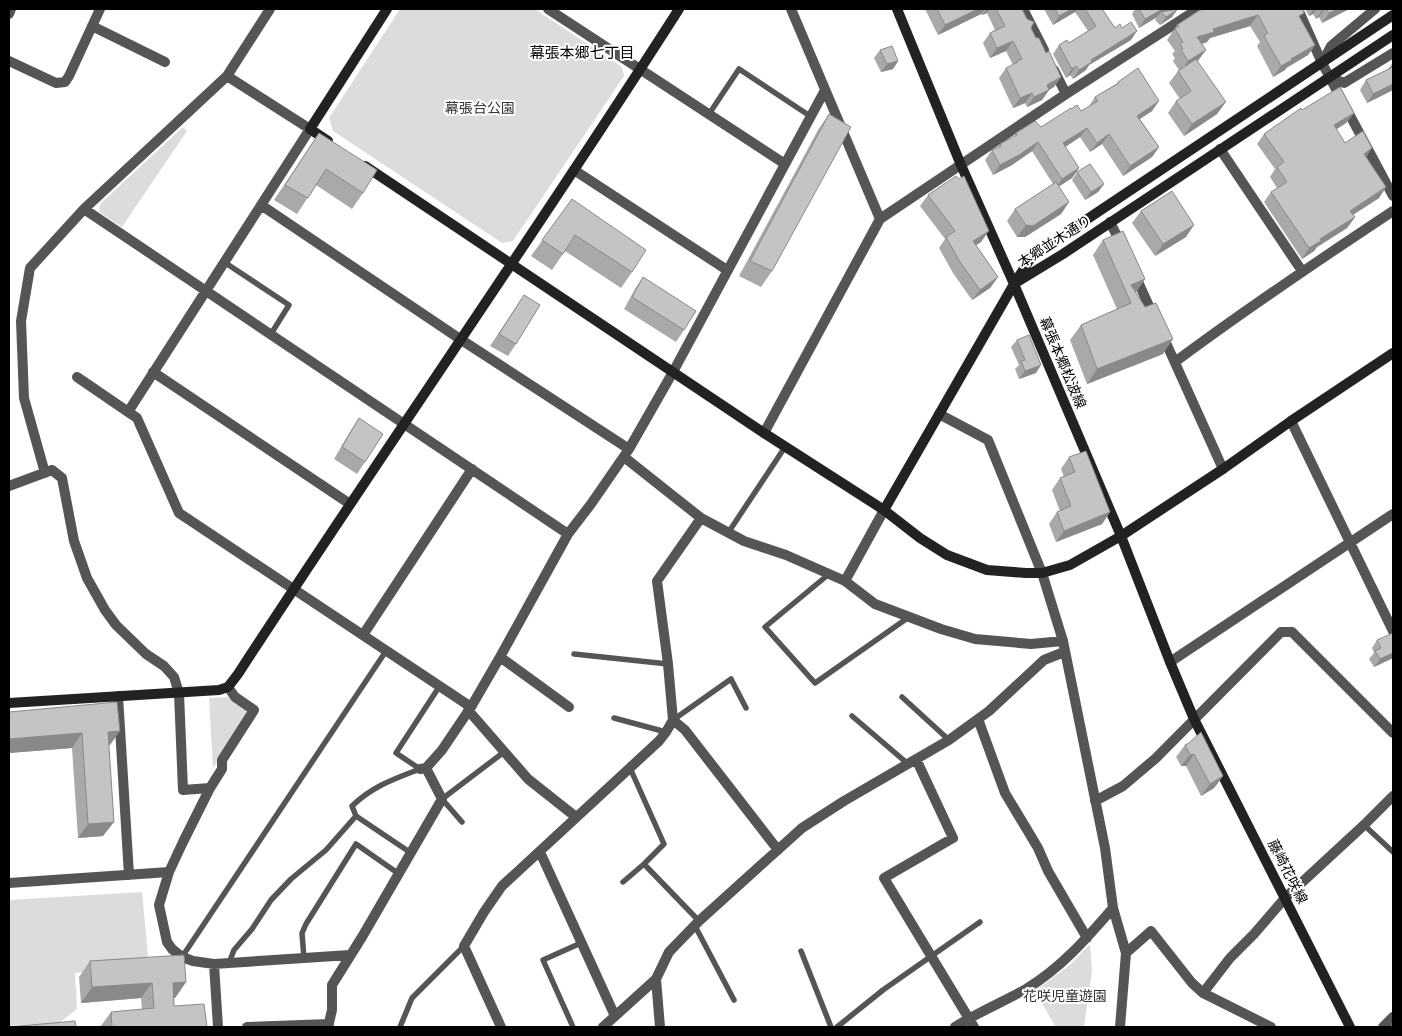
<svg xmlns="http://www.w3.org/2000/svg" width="1402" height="1036" viewBox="0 0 1402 1036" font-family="'Source Sans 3','Noto Sans JP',sans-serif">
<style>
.green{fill:#dcdcdc}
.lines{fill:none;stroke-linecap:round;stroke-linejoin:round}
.lane{stroke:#555;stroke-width:5.5}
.street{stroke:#555;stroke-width:10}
.secondary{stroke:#222;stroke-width:10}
.wall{fill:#a9a9a9}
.shaded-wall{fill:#898989}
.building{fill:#c4c4c4;stroke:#898989}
.labels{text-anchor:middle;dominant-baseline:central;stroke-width:4;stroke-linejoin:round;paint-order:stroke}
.park-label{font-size:14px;fill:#333;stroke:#fff}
.street-label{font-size:14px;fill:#000;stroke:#fff}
.neighbourhood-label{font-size:15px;fill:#000;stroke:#fff}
</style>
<rect width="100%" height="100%" fill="#fff"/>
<!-- green -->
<path class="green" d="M400 9H535L622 67 624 76 513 241 502 243 333 131 329 118Z
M183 127 187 131 122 227 99 212 100 204Z
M228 697 246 709V716L213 768 209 698Z
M142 892 149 966 75 973 77 1009 59 1023 9 1026V900Z
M1090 944 1092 971 1084 1027H1054L1055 1026 1035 991 1070 965Z"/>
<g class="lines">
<!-- lane -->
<path class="lane" d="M709 114 739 69 810 116
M224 262 289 305 271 334
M728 533 785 447
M829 574 765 627 815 683 909 617
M574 654 668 664
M902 697 949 740
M852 716 907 763
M614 718 666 732
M673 720 731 679 746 708
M420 769 396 753 439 687
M462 822 442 799 504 752
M1364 825 1393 852
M411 853 356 816 352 806C373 786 394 779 420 769
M644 864 699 921
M623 882 644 864 664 844 630 768
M695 926 734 1000
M801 951 831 1027
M182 957 386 651
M304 959 302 933 306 924 356 844 399 874
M229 963 234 950 252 929 271 900 291 879 326 850 356 816
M400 1027 412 998 464 946
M573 1027 543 960 581 943
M837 1027 883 990 980 922 979 923"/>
<!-- street -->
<path class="street" d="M548 9 785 164
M791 9 880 219
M1023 9 1044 50
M1298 9 1322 63 1393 196
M9 14 11 9
M92 26 165 62
M9 61 56 83 65 82 69 76 100 9
M1322 63 1331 46 1375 9
M1054 70 1066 94
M1330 77 1344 83 1393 53
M1220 149 1302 271
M574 170 727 270
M261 205 460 339 629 449
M84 209 568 534
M1110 222 1122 246
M1135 275 1154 317
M1162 334 1223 469
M1175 362C1246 309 1319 260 1393 211
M153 372 350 504
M77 377 137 418 179 513 471 707
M128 412 310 129 227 76
M939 414 988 440 1042 573 1063 641 1105 848 1113 908 1126 953 1120 1027
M1291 421 1393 631
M764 433 880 219 1066 94 1198 9
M624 457 701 518 744 541 786 555 845 581 875 604 941 629 975 639 1031 644 1063 641
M45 473 24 398 21 321 30 268 84 209 227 76 270 9
M9 486 52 470 62 478 74 541 87 578 105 610 116 625 146 654 164 666 174 677 179 693 183 790 210 788
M845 581 884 510
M363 635 472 469
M500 657 569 707
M1170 662 1393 514
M228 687 235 697 254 710 222 760V769L210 788 183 842 169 872 159 905 167 942 172 949 182 957 193 961 214 964 350 955
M118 696 129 875
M468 710 528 779 576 817
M978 719 1005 793 1038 848 1048 871 1087 938
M673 720 685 730 778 850
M916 759 953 838 884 878 974 1027
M420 769 426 768 442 750 471 707 500 657 568 534 591 504 629 449 673 372 825 90
M1095 801 1123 786 1156 758 1281 632H1292L1393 733
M540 852 615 1016
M9 883 169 872
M1126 953 1151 931 1192 983 1203 993 1271 1027
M214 964 218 1027
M656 979 660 1027
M1203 993 1230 958 1254 934 1285 898 1364 825 1393 796
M247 1027 329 1024
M328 1027 332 1010V985L362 937 442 799 426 768
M501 1027 464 946 484 912 502 886 659 741 666 732 673 720 668 664 657 581 701 518
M603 1027 656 979 669 952 699 921 802 828 844 801 949 740 989 711 1044 660 1064 652
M955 1027C978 1012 1003 1002 1026 989 1061 968 1087 938 1113 908
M1383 1027 1393 1017"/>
<!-- secondary -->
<path class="secondary" d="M897 9 961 165 1014 284 1121 536 1170 662 1194 719 1350 1027
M328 141 310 129 387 9
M365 166 764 433 884 510 920 538 947 555 987 570 1026 573H1042L1070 565 1121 536 1223 469 1291 421 1393 353
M1017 282 1063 254 1393 35
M884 510 1014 284 1032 256 1393 15
M9 703 219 690 228 687 238 674C383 451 536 233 679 9"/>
</g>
<!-- wall -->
<path class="wall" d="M925 9H1022L1036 38 1061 77 1054 87 1049 90 1042 100 1027 107 1025 103 1013 108 999 78 1006 68 1013 65 1006 51 990 58 983 43 990 33 995 30 987 13 982 15 981 14 938 35Z
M1044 9H1102L1115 28 1131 40 1089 65 1086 70 1073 79 1070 75 1066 78 1053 54 1059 45 1069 43 1088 31 1075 12 1053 25Z
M1135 9H1171L1168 11 1172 17 1160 25 1155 20 1157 17 1139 28 1132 14Z
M1305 9H1349L1322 23 1319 17 1316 19 1313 14 1309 16Z
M1200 10 1300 19 1315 45 1308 55 1286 68 1285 70 1273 77 1257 46 1260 42 1250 26 1210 38 1207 42 1202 44 1206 50 1198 61 1217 114 1184 136 1168 113 1176 101 1180 99 1169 83 1178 71 1179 70 1173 61 1175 58 1172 54 1175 51 1167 40 1177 25Z
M880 50 898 61 893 69 881 72 874 58Z
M1393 63V90L1367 103 1360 90 1366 80 1387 70 1392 64Z
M1118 82 1152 111 1140 119 1159 147 1152 157 1123 176 1102 144 1090 152 1080 137 1065 147 1079 168 1072 178 1058 187 1069 202 1061 214 1025 237H1017L1007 221 1015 209 1053 184 1032 151 1012 165 993 175 985 160 992 150 997 148 1000 144 1014 137 1016 133 1041 127 1071 109 1081 111 1089 107V106L1095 97 1116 84Z
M1354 113 1346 123 1336 130 1345 143 1366 157 1386 187 1379 198 1353 215 1355 217 1347 228 1317 247 1314 251 1302 259 1264 202 1271 192 1277 188 1270 177 1275 169 1257 144 1264 134Z
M829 114 772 271 761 287 739 276 818 130Z
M319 133 363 193 352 209 316 185 297 214 274 200Z
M1077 172 1104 184 1098 192 1085 200 1072 180Z
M928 195 981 242 976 245 998 277 990 288 972 300 953 273 939 248 945 239 920 206Z
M572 199 632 272 621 288 565 251 552 270 531 256Z
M1141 211 1186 237 1155 256 1132 223Z
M1103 240 1145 279 1136 292 1163 354 1087 384 1070 340 1081 325 1117 309 1093 255Z
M643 277 684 330 676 342 624 309 635 289Z
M524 295 516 344 508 356 490 346Z
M1017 340 1036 373 1019 379 1015 369 1019 365 1011 347Z
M359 418 365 462 357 474 334 459 351 430Z
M1069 457 1110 512 1102 524 1056 542 1049 524 1057 512 1060 511 1052 490 1060 478 1064 477 1061 469Z
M1377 640 1393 658 1374 667 1369 659 1374 653 1372 648Z
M117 702 110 745H108L103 836 78 838 72 748 9 753Z
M1185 745 1223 776 1214 788 1201 796 1186 766H1181L1176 757Z
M90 961 186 982 175 998H174V1006L207 1027H100L111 1012 142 1010 141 998 81 1003 79 977Z"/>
<!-- shaded-wall -->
<path class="shaded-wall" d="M978 9H985L981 14 938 35 945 25Z
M987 9H990L987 13 982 15Z
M1072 9H1078L1075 12 1053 25 1059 16Z
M1163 9H1171L1163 14 1161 12 1157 17 1139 28 1145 19Z
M1178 9 1172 17 1160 25 1166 17Z
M1314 9H1317L1313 14 1309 16Z
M1323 9H1325L1319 17 1316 19Z
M1338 9H1349L1322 23 1329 13Z
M1258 15 1250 26 1210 38 1207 42 1190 48 1197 37 1213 29Z
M1137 31 1131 40 1089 65 1086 70 1073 79 1079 70 1091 60Z
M1013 41 1006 51 990 58 997 48Z
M1315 45 1308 55 1286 68 1285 70 1273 77 1281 66 1291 59Z
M1206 50 1198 60 1181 72 1188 61Z
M898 61 893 69 881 72 887 64Z
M1076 66 1070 75 1066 78 1072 69Z
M1061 77 1054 87 1042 94 1049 90 1042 100 1027 107 1034 97 1047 85Z
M1393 84V90L1367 103 1373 94Z
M1032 93 1025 103 1013 108 1020 98Z
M1159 101 1152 111 1130 125 1137 116Z
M1226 102 1217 114 1184 136 1192 124Z
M1354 113 1346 123 1326 135 1334 125Z
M1087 128 1080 137 1056 153 1063 143Z
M1109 134 1102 144 1090 152 1097 143Z
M1038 142 1032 151 1012 165 993 175 1000 165Z
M1159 147 1152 157 1123 176 1130 166Z
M1372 148 1365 159 1364 154Z
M1079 168 1072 178 1055 189 1062 179Z
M1104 184 1098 192 1085 200 1091 192Z
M1386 187 1379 198 1343 221 1350 211Z
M1069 202 1061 214 1025 237H1017L1026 225Z
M1355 217 1347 228 1317 247 1314 251 1302 259 1309 248 1320 239Z
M1194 225 1186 237 1155 256 1163 244Z
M989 231 981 242 966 252 973 241Z
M998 277 990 288 972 300 980 290Z
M1145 279 1135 293 1131 285Z
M1173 339 1163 354 1087 384 1097 369Z
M1041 365 1036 373 1019 379 1025 371Z
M1110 512 1102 524 1056 542 1064 531Z
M1393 653V658L1374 667 1380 659Z
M120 731 110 745 97 746 108 732Z
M82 733 72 748 9 753V739Z
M1194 754 1186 766H1181L1190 755Z
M1223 776 1214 788 1201 796 1210 784Z
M114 822 103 836 78 838 88 824Z
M186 982 175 998 161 999 173 983Z
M152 983 141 998 81 1003 92 987Z"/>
<!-- building -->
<path class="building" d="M937 9H978L945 25Z
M996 9H1022L1027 19 1034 22 1031 28 1036 38H1039L1046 53 1049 51 1061 77 1047 85 1049 90 1034 97 1032 93 1020 98 1006 68 1018 62 1017 61 1022 59 1013 41 997 48 990 33 1005 26Z
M1055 9H1072L1059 16Z
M1085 9H1102L1115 28 1120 24 1122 28 1131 22 1137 31 1091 60 1092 62 1079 70 1076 66 1072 69 1059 45 1067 40 1069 43 1096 26Z
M1139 9H1163L1145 19Z
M1178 9 1166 17 1161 12Z
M1208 9H1303L1304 13 1299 16 1315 45 1291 59 1292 60 1281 66 1264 36 1268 33 1258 15 1213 29 1214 32 1197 37 1206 50 1188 61 1181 50 1183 49 1180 44 1183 42 1175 29 1179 26 1177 25 1200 10Z
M1326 9H1338L1329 13Z
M892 46 898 61 887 64 880 50Z
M1196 59 1226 102 1192 124 1176 101 1191 91 1178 71Z
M1393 63V84L1373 94 1366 80 1393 67 1392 64Z
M1138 68 1159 101 1137 116 1159 147 1130 166 1109 134 1097 143 1087 128 1063 143 1079 168 1062 179 1038 142 1019 155 1000 165 992 150 1001 146 1000 144 1017 135 1016 133 1035 121 1041 127 1071 108V109L1077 105 1081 111 1098 101 1095 97 1119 83 1118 82Z
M1340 87 1354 113 1334 125 1345 143 1363 131 1372 148 1364 154 1386 187 1350 211 1355 217 1320 239 1321 241 1309 248 1271 192 1287 182 1277 167 1284 162 1264 134 1301 108 1302 110Z
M829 114 851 127 772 271 750 261Z
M319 133 377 170 363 193 326 169 308 198 285 185Z
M1090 164 1104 184 1091 192 1077 172Z
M956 176 959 179 964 176 989 231 973 241 998 277 980 290 960 262 946 237 955 231 928 195Z
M1056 182 1069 202 1033 226 1026 225 1015 209Z
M1172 191 1194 225 1163 244 1141 211Z
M572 199 646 250 632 272 575 235 563 254 542 240Z
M1123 231 1145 279 1131 285 1145 307 1156 303 1173 339 1097 369 1081 325 1131 303 1103 240Z
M643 277 696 311 684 330 632 297Z
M524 295 540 305 516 344 499 334Z
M1029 335 1041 365 1025 371 1021 361 1025 360 1017 340Z
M359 418 383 434 365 462 342 447Z
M1086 451 1110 512 1064 531 1057 512 1071 506 1060 478 1075 472 1069 457Z
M1393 633V653L1380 659 1375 651 1381 648 1377 640Z
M117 702 120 731 108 732 114 822 88 824 82 733 9 739V712Z
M1201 732 1223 776 1210 784 1194 754 1190 755 1185 745 1189 743Z
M184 955 186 982 173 983 174 1006 204 1004 207 1027H112L111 1012 154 1008 152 983 92 987 90 961Z
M75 1021 76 1027H9Z"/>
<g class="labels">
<!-- park labels -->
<g class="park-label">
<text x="480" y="109">幕張台公園</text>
<text x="1065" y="997">花咲児童遊園</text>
</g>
<!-- street labels -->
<g class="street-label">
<text transform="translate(1055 242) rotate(-33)">本郷並木通り</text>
<text transform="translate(1062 363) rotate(67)">幕張本郷松波線</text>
<text transform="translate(1287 872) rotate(63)">藤崎花咲線</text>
</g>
<!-- neighbourhood labels -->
<g class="neighbourhood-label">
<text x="582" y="53">幕張本郷七丁目</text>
</g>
</g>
<!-- border -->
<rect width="1402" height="1036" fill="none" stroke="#000000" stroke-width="20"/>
</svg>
